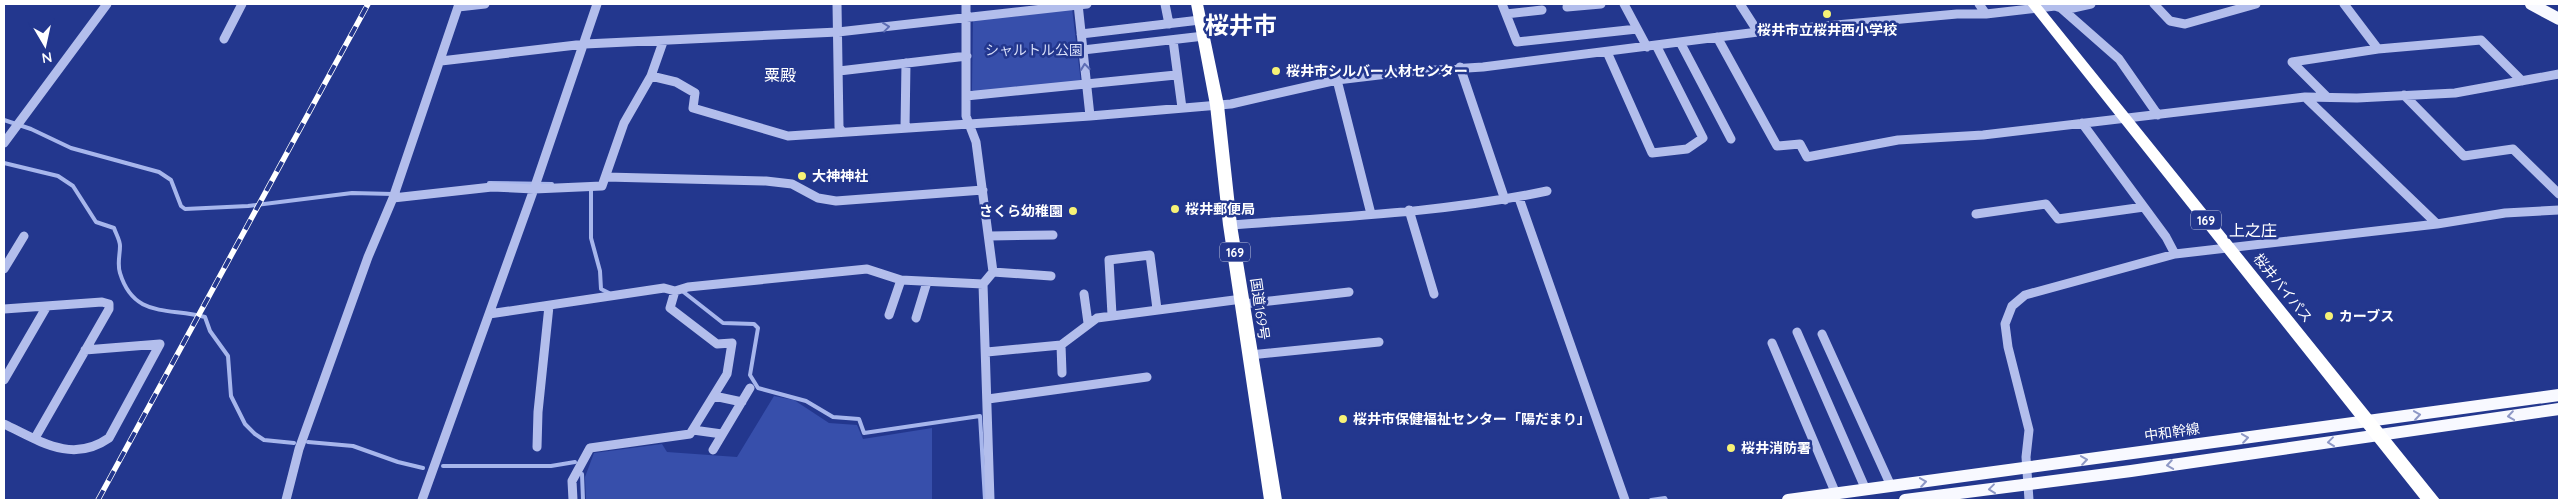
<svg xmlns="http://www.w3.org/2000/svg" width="2563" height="504" viewBox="0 0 2563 504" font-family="Quicksand,'Noto Sans JP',sans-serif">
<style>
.green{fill:#374fab}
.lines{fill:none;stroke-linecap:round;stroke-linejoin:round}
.stream{stroke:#a7b6ec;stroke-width:4}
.minor{stroke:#b3beec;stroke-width:9}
.major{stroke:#f8f9ff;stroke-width:12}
.highway{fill:#fff;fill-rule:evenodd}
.rail-casing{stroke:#fff;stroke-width:5.5}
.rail{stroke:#23378e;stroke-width:4;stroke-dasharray:11;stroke-linecap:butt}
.oneway{stroke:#5d6db4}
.oneway2{stroke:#8e98c6}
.poi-dot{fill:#f7f276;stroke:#23378e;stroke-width:2}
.labels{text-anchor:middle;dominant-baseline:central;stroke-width:5;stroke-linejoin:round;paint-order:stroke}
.shield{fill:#23378e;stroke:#bdc3dd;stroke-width:1}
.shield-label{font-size:12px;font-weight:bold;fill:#fff}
.poi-label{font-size:14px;font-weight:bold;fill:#fff;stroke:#23378e;text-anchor:start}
.park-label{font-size:14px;fill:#d8dff9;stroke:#23378e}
.street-label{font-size:14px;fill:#fff;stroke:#23378e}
.quarter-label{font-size:16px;fill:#fff;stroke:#23378e}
.town-label{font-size:24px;font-weight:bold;fill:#fff;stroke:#23378e}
</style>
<rect width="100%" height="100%" fill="#23378e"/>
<!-- green -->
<path class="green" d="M1072 8 1081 83 977 93 972 90 973 18Z
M774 396 794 400 829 423 857 425 863 439 932 428V500H586L585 477 594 453 662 444 667 452 737 457Z"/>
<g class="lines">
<!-- stream -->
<path class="stream" d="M4 120 31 129 71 148 159 172 171 180 181 206 185 209 248 206 352 193 393 194
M4 163 58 176 73 186 96 222 114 228C116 234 120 240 120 246 120 255 117 264 120 273 134 319 169 307 205 317L210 331 228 356 231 396 245 424 255 434 264 440 294 443
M489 183 552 184
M591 187V238L600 271 601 289 609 293
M681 290 723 323 754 324 758 328 750 375 758 388 806 401 833 417 859 419 864 433 980 416 985 500
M308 442 353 446 398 462 423 468
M443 466H551L575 462
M582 474 583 500
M1651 500 1665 498 1666 500"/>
<!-- minor -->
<path class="minor" d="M837 4 839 127 842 132
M966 4V116L976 142 993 272 983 284 990 500
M1078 4 1090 116
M1165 4 1169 24
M1502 4 1517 42 1637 29
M1624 4 1647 47
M1740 4 1758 32
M1979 4 1986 14
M2154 4 2170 21 2185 24 2256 4
M2344 4 2378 49
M2055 6 2061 8 2119 59 2158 115
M458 7 485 4
M1567 7 1601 4
M2064 10 2091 4
M1506 14 1542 10
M1081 34 1200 20
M1717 37 1777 146 1800 144 1807 157 1898 140 1983 135 2305 97 2357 98 2455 93 2559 74
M224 39 242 4
M1173 40 1182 108
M1680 42 1731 139
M1083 50 1204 36
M1607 52 1652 153 1687 149 1703 138 1656 45
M441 61 585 44 838 32 1087 4
M1460 67 1505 200
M839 71 967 56
M651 76 676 82 695 93 693 108 788 136 1090 116 1231 104 1337 80 1404 72 1483 67 1758 32 1957 14H1986L2055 6V4
M1337 80 1371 214
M2404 95 2464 156 2513 149 2559 194
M966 96 1176 75
M2305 97 2437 224
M2327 97 2292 62 2378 49 2481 40 2522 81
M2082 123 2166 237 2175 254
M905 128 906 63
M4 143 107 4
M606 177 766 181 792 184 818 198 836 201 983 190
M393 198 492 187 534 189 602 186 624 123 651 76 663 42
M1519 198 1625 500
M1409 210 1434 294
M1976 214 2046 204 2058 219 2144 207
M1230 225C1335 217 1443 213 1547 191
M990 236 1053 235
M4 269 24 236
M993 272 1051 276
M1084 294 1088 323
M1243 304 1349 292
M4 309 102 302 109 304V309L35 438
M489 314 664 288 675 291 688 287 867 269 901 280 983 284
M889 315 901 280
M1112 315 1109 260 1150 255 1157 309
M916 318 927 282
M1797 332 1866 490
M1822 334 1891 486
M1772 343 1836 494
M1061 345 1062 373
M987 352 1061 345 1097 318 1242 299
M1250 355 1379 342
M4 380 47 306
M714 396 742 402
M988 399 1147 377
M4 424C40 441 72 464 109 438L160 344 85 350
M693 430 722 434
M537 447 538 412 549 306
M713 450 750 388
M286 500 299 449 368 257 393 198 459 4
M422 500 534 189 597 4
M573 500 572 481 590 448 690 434 727 374 732 343 717 344 670 308 675 291
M2029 500 2026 457 2029 430 2008 347 2005 324 2012 306 2025 295 2175 254 2437 224 2505 213 2559 210"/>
<!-- major -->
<path class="major" d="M2531 4 2559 19
M1788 500 2559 395
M1905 500 2131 471 2559 409"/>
<!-- highway -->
<path class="highway" d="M1191 4H1203L1224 105 1237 225 1282 500H1264L1223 225 1210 105Z
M2027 4H2040L2440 500H2421Z"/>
<!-- rail casing -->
<g class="rail-casing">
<path id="rail" d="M98 500 368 4"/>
</g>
<!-- rail -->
<use href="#rail" class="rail"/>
</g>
<!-- one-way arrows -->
<defs><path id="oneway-chevron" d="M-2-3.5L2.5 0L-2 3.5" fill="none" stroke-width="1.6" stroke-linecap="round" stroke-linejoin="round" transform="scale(1.25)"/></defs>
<g class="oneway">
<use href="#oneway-chevron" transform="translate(886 27) rotate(-7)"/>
<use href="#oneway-chevron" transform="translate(1085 67) rotate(-96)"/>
</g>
<g class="oneway2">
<use href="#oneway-chevron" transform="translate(2417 415) rotate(-8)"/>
<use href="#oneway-chevron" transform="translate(2511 416) rotate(172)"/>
<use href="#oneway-chevron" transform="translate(2245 438) rotate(-8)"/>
<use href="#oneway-chevron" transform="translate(2331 442) rotate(173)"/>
<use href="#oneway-chevron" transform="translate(2084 460) rotate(-8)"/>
<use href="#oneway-chevron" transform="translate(2170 465) rotate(171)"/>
<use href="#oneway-chevron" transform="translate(1923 482) rotate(-8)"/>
<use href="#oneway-chevron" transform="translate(1992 489) rotate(173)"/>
</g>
<!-- markers -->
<g class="poi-dot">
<circle cx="1827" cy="14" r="5"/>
<circle cx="1276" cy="71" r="5"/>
<circle cx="802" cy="176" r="5"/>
<circle cx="1175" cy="209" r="5"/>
<circle cx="1073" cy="211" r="5"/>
<circle cx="2329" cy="316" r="5"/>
<circle cx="1343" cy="419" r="5"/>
<circle cx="1731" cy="448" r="5"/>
</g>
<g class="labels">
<!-- shield labels -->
<g class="shield">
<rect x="2191" y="210.5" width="30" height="19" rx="4"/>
<rect x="1220" y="242.5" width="30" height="19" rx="4"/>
</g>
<g class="shield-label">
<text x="2206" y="220">169</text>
<text x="1235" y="252">169</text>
</g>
<!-- poi labels -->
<g class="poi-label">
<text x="1827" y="30" text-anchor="middle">桜井市立桜井西小学校</text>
<text x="1286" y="71">桜井市シルバー人材センター</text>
<text x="812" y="176">大神神社</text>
<text x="1185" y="209">桜井郵便局</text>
<text x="1063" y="211" text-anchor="end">さくら幼稚園</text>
<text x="2339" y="316">カーブス</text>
<text x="1353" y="419">桜井市保健福祉センター「陽だまり」</text>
<text x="1741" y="448">桜井消防署</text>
</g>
<!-- park labels -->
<g class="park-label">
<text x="1034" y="50">シャルトル公園</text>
</g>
<!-- street labels -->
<g class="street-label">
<text transform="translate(2283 288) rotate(51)">桜井バイパス</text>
<text transform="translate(1260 309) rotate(82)">国道169号</text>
<text transform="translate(2172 432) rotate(-8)">中和幹線</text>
</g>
<!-- quarter labels -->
<g class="quarter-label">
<text x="780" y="75">粟殿</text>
<text x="2253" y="230">上之庄</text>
</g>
<!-- town labels -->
<g class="town-label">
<text x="1241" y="25">桜井市</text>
</g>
</g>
<!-- border -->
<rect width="2563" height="504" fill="none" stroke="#ffffff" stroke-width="10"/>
<!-- north arrow -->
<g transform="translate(45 45) rotate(171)" stroke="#23378e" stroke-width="4" paint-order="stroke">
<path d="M0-4L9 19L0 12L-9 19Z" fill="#ffffff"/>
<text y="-8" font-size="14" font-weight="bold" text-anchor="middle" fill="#ffffff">N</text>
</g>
</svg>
